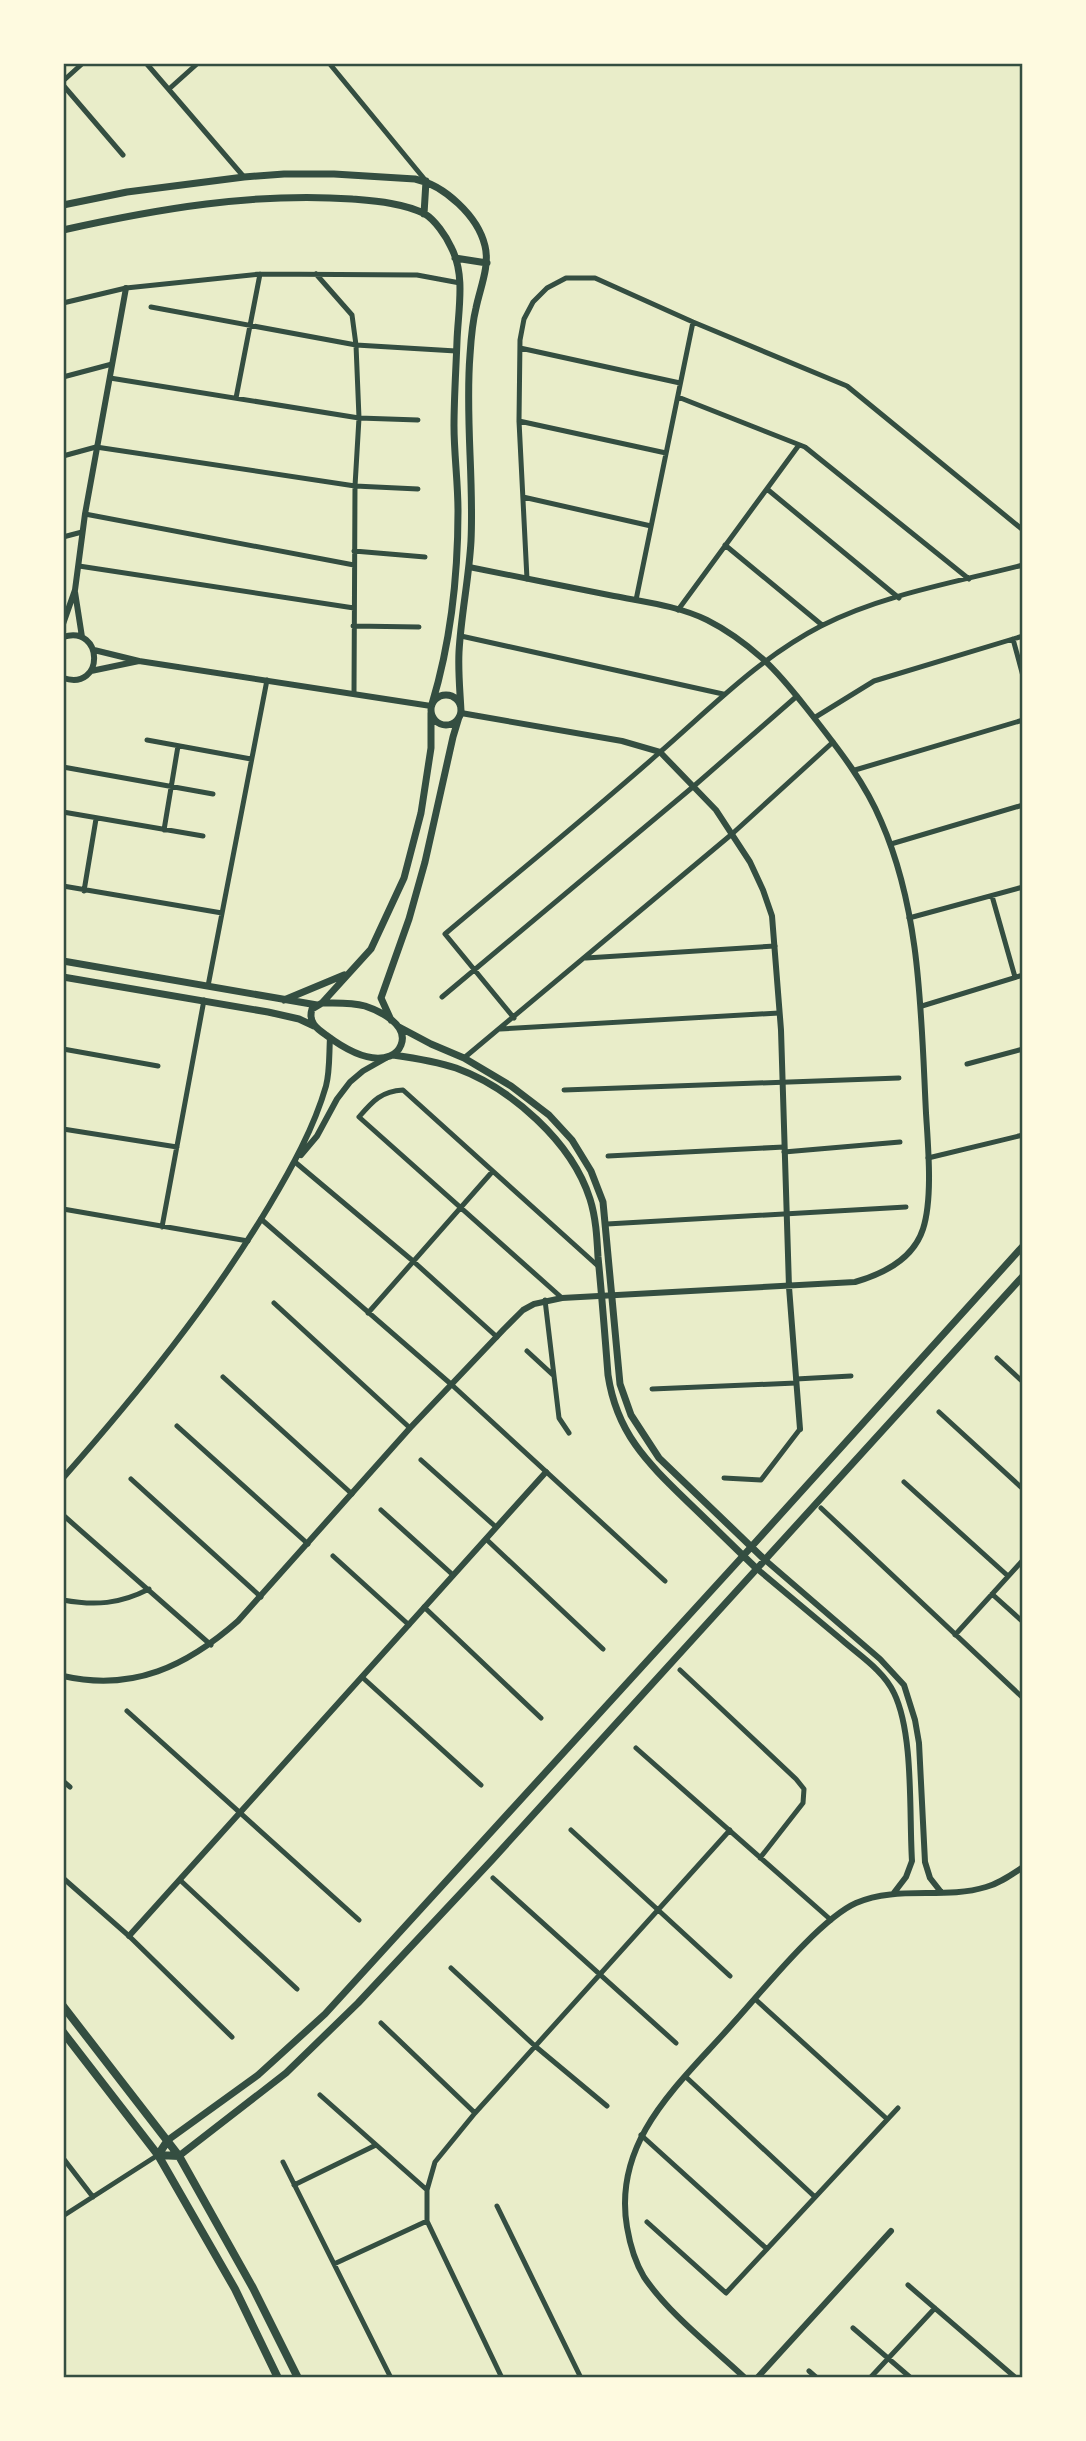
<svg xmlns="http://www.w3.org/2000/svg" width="1086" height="2441" viewBox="0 0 1086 2441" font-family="'IBM Plex Serif',serif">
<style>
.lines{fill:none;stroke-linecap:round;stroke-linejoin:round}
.minor{stroke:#344e41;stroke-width:5}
.tertiary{stroke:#344e41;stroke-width:6}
.secondary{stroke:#344e41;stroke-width:7}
.primary{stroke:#344e41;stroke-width:8}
.neatline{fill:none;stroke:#344e41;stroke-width:2.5}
</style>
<rect width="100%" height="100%" fill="#e9edc9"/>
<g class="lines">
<!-- minor -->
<path class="minor" d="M146 63 244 177
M329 63 426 181
M63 81 83 63
M63 85 123 155
M169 89 198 63
M316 274 352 315 356 345 359 418 355 486 354 694
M63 303 126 288 260 274 417 275 460 283
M151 307 356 345 456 351
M520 348 680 383
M63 377 112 364
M110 378 359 418 418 420
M678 397 805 447 969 579
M236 398 260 274
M519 421 666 453
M63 456 96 447 355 486 418 489
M767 489 899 598
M523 497 651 526
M85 514 354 565
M63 537 82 532
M725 545 822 625
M354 551 425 557
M79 566 354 608
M527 579 519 421 520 340 524 319 533 302 547 288 566 278H595L693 322 847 386 1023 530
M636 600 693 322
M678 610 799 445
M353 626 419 627
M461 636 723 694
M1013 639 1023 676
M814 718 874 681 1023 636
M147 740 251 759
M63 767 213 794
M855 770 1023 720
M63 812 203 836
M164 830 178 746
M891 844 1023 805
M63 886 222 913
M84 891 96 819
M992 896 1015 977
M909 918 1023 887
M586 958 775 946
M208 986 267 680
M442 997 694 786 797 696
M922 1006 1023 975
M514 1018 445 934C516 874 589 815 659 753 711 708 759 658 821 626 881 595 957 582 1023 565
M500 1029 779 1013
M63 1049 158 1066
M464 1058 732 834 833 742
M967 1064 1023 1049
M564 1090 899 1078
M63 1129 177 1147
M784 1152 900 1142
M608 1156 784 1147
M928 1158 1023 1135
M295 1162 413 1261 497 1337
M63 1209 248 1241
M261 1219 452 1385 665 1581
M607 1224 906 1207
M162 1227 204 1000
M562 1298 359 1117C372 1102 381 1091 403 1090L598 1266
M545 1300 559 1418 569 1433
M274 1303 410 1428
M368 1313 492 1172
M527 1351 553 1375
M997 1358 1023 1382
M223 1377 352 1494
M796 1379 851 1376
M652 1389 796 1383
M939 1412 1023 1489
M177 1426 308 1544
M421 1460 496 1527
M724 1478 761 1480 800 1429
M131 1479 261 1597
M904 1482 1008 1576
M821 1508 1023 1698
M381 1510 453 1575
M63 1515 211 1645
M486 1539 603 1649
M333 1556 409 1625
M992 1594 1023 1622
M63 1600C95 1606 120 1604 149 1589
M424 1607 541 1718
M955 1635 1023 1560
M680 1670 796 1779 804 1789 803 1803 760 1858
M362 1677 481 1785
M127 1711 359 1920
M636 1748 831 1920
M63 1781 70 1787
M571 1830 730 1976
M63 1878 129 1936 232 2037
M493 1878 676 2043
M180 1880 297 1989
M451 1968 535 2046 607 2106
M755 1999 887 2119
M381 2023 475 2113
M686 2077 815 2197
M320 2095 427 2190
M641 2135 767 2249
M63 2158 93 2197
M283 2162 391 2378
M294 2185 376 2145
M497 2206 581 2378
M63 2216 158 2155
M647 2222 726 2293 898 2108
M334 2264 427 2221
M908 2285 1016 2378
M853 2328 911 2378
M809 2371 817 2378
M502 2378 427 2221V2190L435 2162 475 2113 730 1830
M870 2378 935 2308"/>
<!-- tertiary -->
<path class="tertiary" d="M75 592 82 637
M63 624 75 590 85 514 126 288
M63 637C104 624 105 692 63 678
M139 661 431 706
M91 671 139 661 94 650
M461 713 622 741 660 752 716 810 750 862 763 890 772 916 781 1030 789 1287 800 1429
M301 1155 317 1136 337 1099 350 1082 363 1071 386 1058
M63 1478C138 1393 211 1303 269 1206 291 1169 314 1128 326 1086 330 1071 329 1053 330 1038
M764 1559 880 1659 904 1685 915 1720 919 1743 925 1862 930 1878 941 1892
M756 1568C785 1592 813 1616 842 1640 859 1655 884 1671 894 1693 914 1734 909 1814 912 1861L906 1877 893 1894
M63 1676C133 1692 187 1666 238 1621L410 1428 504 1329 523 1310 534 1304 562 1298 855 1282C883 1274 913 1260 923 1229 933 1198 928 1146 926 1113 921 1015 921 912 881 821 865 783 840 751 815 719 799 699 783 677 763 659 746 644 727 630 707 620 679 606 645 602 614 596 566 586 517 577 469 567
M129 1936 546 1472
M745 2378C712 2347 669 2314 644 2277 635 2262 630 2245 627 2227 612 2138 682 2082 735 2021 763 1990 820 1919 856 1903 897 1885 944 1900 986 1887 1000 1883 1011 1875 1023 1867
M757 2378 891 2231"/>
<!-- secondary -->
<path class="secondary" d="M63 205 127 192 244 177 284 174H334L415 179C444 185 478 216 485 246 490 266 480 288 476 308 472 324 471 339 470 355 465 417 474 479 471 541 469 578 461 615 459 652 458 672 460 691 461 711
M424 214 426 181
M63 230C157 209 255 192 352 199 375 201 404 203 425 214 435 220 446 236 451 247 466 275 458 311 457 341 456 369 454 398 454 426 454 454 458 482 458 511 458 577 451 641 432 704
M455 258 487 263
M431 710a15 15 0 1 1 30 0a15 15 0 1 1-30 0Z
M63 961 317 1005
M63 977 268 1012 299 1019 314 1026
M284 1000 344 975
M322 1003 371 949 404 878 421 813 431 748V713
M322 1003C336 1003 351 1002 365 1006 380 1011 409 1025 401 1045 399 1050 395 1054 390 1056 369 1064 342 1047 326 1035 316 1028 308 1022 312 1009Z
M391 1020 381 998 409 919 425 862 453 737 459 717
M399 1027 431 1044 464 1058 511 1086 549 1115 572 1140 591 1171 603 1202 620 1384 631 1415 659 1458 764 1559
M393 1055C414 1058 435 1061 456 1068 511 1088 572 1142 590 1199 596 1218 597 1238 598 1257 602 1297 605 1336 608 1375 617 1435 649 1464 690 1504 712 1525 734 1547 756 1568
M168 2140 258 2075 325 2014 743 1556 1023 1246
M179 2156 286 2073 358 2003 492 1860 1023 1276"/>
<!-- primary -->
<path class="primary" d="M63 2006 179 2156 253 2288 298 2378
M63 2032 158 2155 235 2289 278 2378
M168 2140 158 2155 179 2156"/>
</g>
<!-- border -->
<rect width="1086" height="2441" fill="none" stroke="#fefae0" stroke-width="130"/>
<rect x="65" y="65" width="956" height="2311" class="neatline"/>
</svg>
